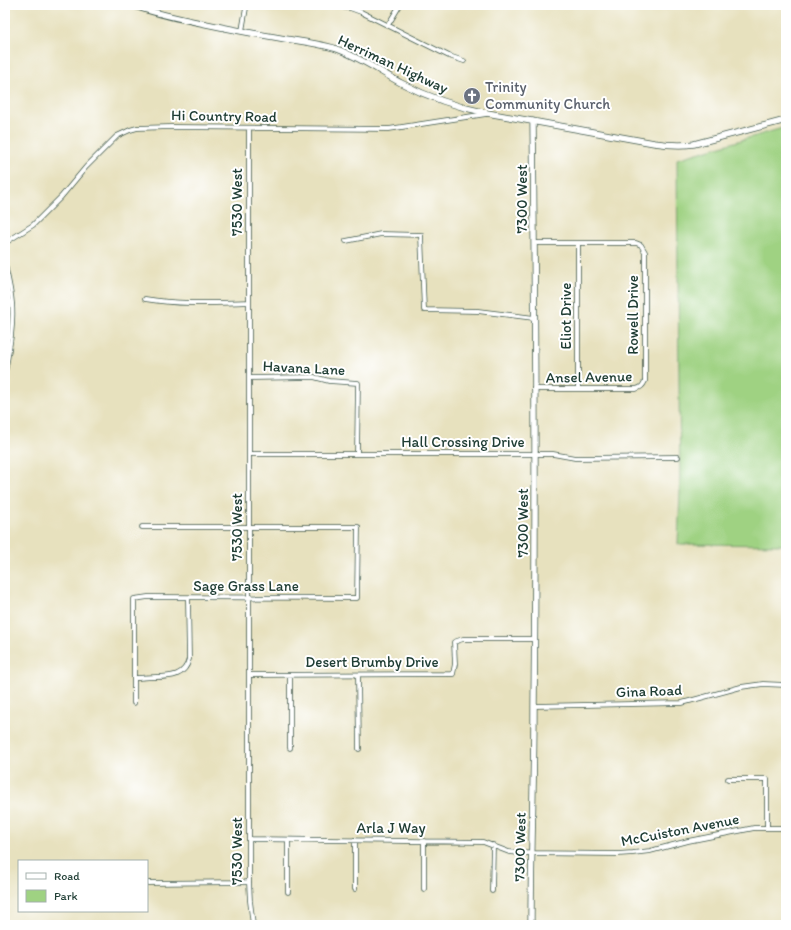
<svg xmlns="http://www.w3.org/2000/svg" width="791" height="930" viewBox="0 0 791 930" font-family="Itim,sans-serif">
<style>
.green{fill:#9fd282;stroke:#5f885b}
.lines{fill:none;stroke-linecap:round;stroke-linejoin:round}
.street-casing{stroke:#3d5649;stroke-width:5.5}
.secondary-casing{stroke:#3d5649;stroke-width:7}
.street{stroke:#fff;stroke-width:4}
.secondary{stroke:#fff;stroke-width:5.5}
.labels{text-anchor:middle;dominant-baseline:central;stroke-width:4;stroke-linejoin:round;paint-order:stroke}
.street-label{font-size:15px;fill:#1f3d34;stroke:#fff}
.worship-label{font-size:15px;fill:#5b616d;stroke:#fff;text-anchor:start}
</style>
<rect width="100%" height="100%" fill="#fff"/>
<filter id="ink" filterUnits="userSpaceOnUse"><feTurbulence type="fractalNoise" baseFrequency=".025" numOctaves="2"/><feDisplacementMap in="SourceGraphic" scale="8" xChannelSelector="R" yChannelSelector="G"/><feConvolveMatrix kernelMatrix="1 2 1 2 8 2 1 2 1" color-interpolation-filters="sRGB"/></filter>
<filter id="wash" filterUnits="userSpaceOnUse"><feTurbulence type="fractalNoise" baseFrequency=".012" numOctaves="4" result="noise"/><feDisplacementMap in="SourceGraphic" scale="16" xChannelSelector="R" yChannelSelector="G"/><feGaussianBlur stdDeviation="0.9" result="paint"/><feColorMatrix in="noise" values="0 0 0 0 0 0 0 0 0 0 0 0 0 0 0 0 0 1.4 0 .05"/><feComposite in="paint" operator="in"/></filter>
<g filter="url(#wash)">
<rect width="100%" height="100%" fill="#e7e1be"/>
<!-- green -->
<path class="green" d="M786 127V545L678 544 680 492 677 159Z"/>
</g>
<g filter="url(#ink)">
<g class="lines">
<!-- street casing -->
<g class="street-casing">
<path id="street" d="M321 5 350 8 361 12 449 56 464 61
M388 25 400 5
M242 31 246 8 248 5
M249 128V882L250 901 253 925
M346 241 381 234 421 235 424 310 478 311 534 318
M5 243 33 225 61 197 86 167 117 136 130 130 137 128 171 127 389 129 486 114
M534 243H636L641 245 645 252V381C643 386 641 388 636 389H534
M578 243V389
M5 265C8 278 11 290 12 303 14 326 9 350 5 372
M145 299C180 305 213 303 249 302
M249 378 314 377 329 381 358 383 357 454
M249 454H553L575 458 678 457
M249 675 453 674 455 664 454 642 463 639H534
M358 675 359 749
M134 678C141 678 149 677 156 677 171 677 185 676 189 659L188 598
M134 703V599L148 597 357 598 358 527H142
M534 706 682 703 741 687 763 684 786 685
M290 748V675
M728 779H767V828
M249 839 483 842 509 852 521 853 618 854 633 853 650 851 688 841 754 828H786
M288 840V892
M147 883 249 882
M355 889V840
M424 889V841
M492 891 493 845
M5 917 6 925"/>
</g>
<!-- secondary casing -->
<g class="secondary-casing">
<path id="secondary" d="M132 5C156 14 181 19 206 24 230 29 255 34 280 38 298 41 316 43 334 48 358 56 379 71 401 83 428 97 457 107 487 113L654 143C668 145 680 146 694 144L786 120
M531 925C531 852 534 780 534 707 536 512 535 316 533 121"/>
</g>
<!-- street -->
<use href="#street" class="street"/>
<!-- secondary -->
<use href="#secondary" class="secondary"/>
</g>
</g>
<!-- icons -->
<defs>
<g id="church-disc" transform="scale(0.9)"><circle r="9.5" fill="#6b7280" stroke="#fff"/><path d="M-1.2-6h2.4v3.5h3.3v2.4h-3.3V6h-2.4V-.1h-3.3v-2.4h3.3Z" fill="#fff"/></g>
</defs>
<g fill-rule="evenodd">
<use href="#church-disc" x="472" y="96"/>
</g>
<g class="labels">
<!-- street labels -->
<g class="street-label">
<text transform="translate(393 64) rotate(25)">Herriman Highway</text>
<text transform="translate(224 116) rotate(1)">Hi Country Road</text>
<text transform="translate(522 199) rotate(-90)">7300 West</text>
<text transform="translate(237 202) rotate(-90)">7530 West</text>
<text transform="translate(633 315) rotate(-90)">Rowell Drive</text>
<text transform="translate(566 316) rotate(-90)">Eliot Drive</text>
<text transform="translate(304 368) rotate(3)">Havana Lane</text>
<text transform="translate(589 377) rotate(-1)">Ansel Avenue</text>
<text x="463" y="442">Hall Crossing Drive</text>
<text transform="translate(523 523) rotate(-90)">7300 West</text>
<text transform="translate(237 527) rotate(-90)">7530 West</text>
<text x="246" y="586">Sage Grass Lane</text>
<text x="372" y="662">Desert Brumby Drive</text>
<text transform="translate(649 691) rotate(-2)">Gina Road</text>
<text x="391" y="828">Arla J Way</text>
<text transform="translate(680 830) rotate(-11)">McCuiston Avenue</text>
<text transform="translate(520 847) rotate(-89)">7300 West</text>
<text transform="translate(237 851) rotate(-90)">7530 West</text>
</g>
<!-- worship labels -->
<g class="worship-label">
<text x="485" y="87">Trinity<tspan x="485" dy="17">Community Church</tspan></text>
</g>
</g>
<!-- margin -->
<rect width="791" height="930" fill="none" stroke="#fff" stroke-width="20"/>
<!-- legend -->
<rect x="18" y="860" width="130" height="52" fill="#ffffff" stroke="#a5b1ae"/>
<rect x="26" y="873" width="20" height="6" fill="#ffffff" stroke="#a5b1ae"/>
<text x="54" y="880" font-size="12" fill="#1f3d34">Road</text>
<rect x="26" y="890" width="20" height="12" fill="#9fd282" stroke="#a5b1ae"/>
<text x="54" y="900" font-size="12" fill="#1f3d34">Park</text>
</svg>
